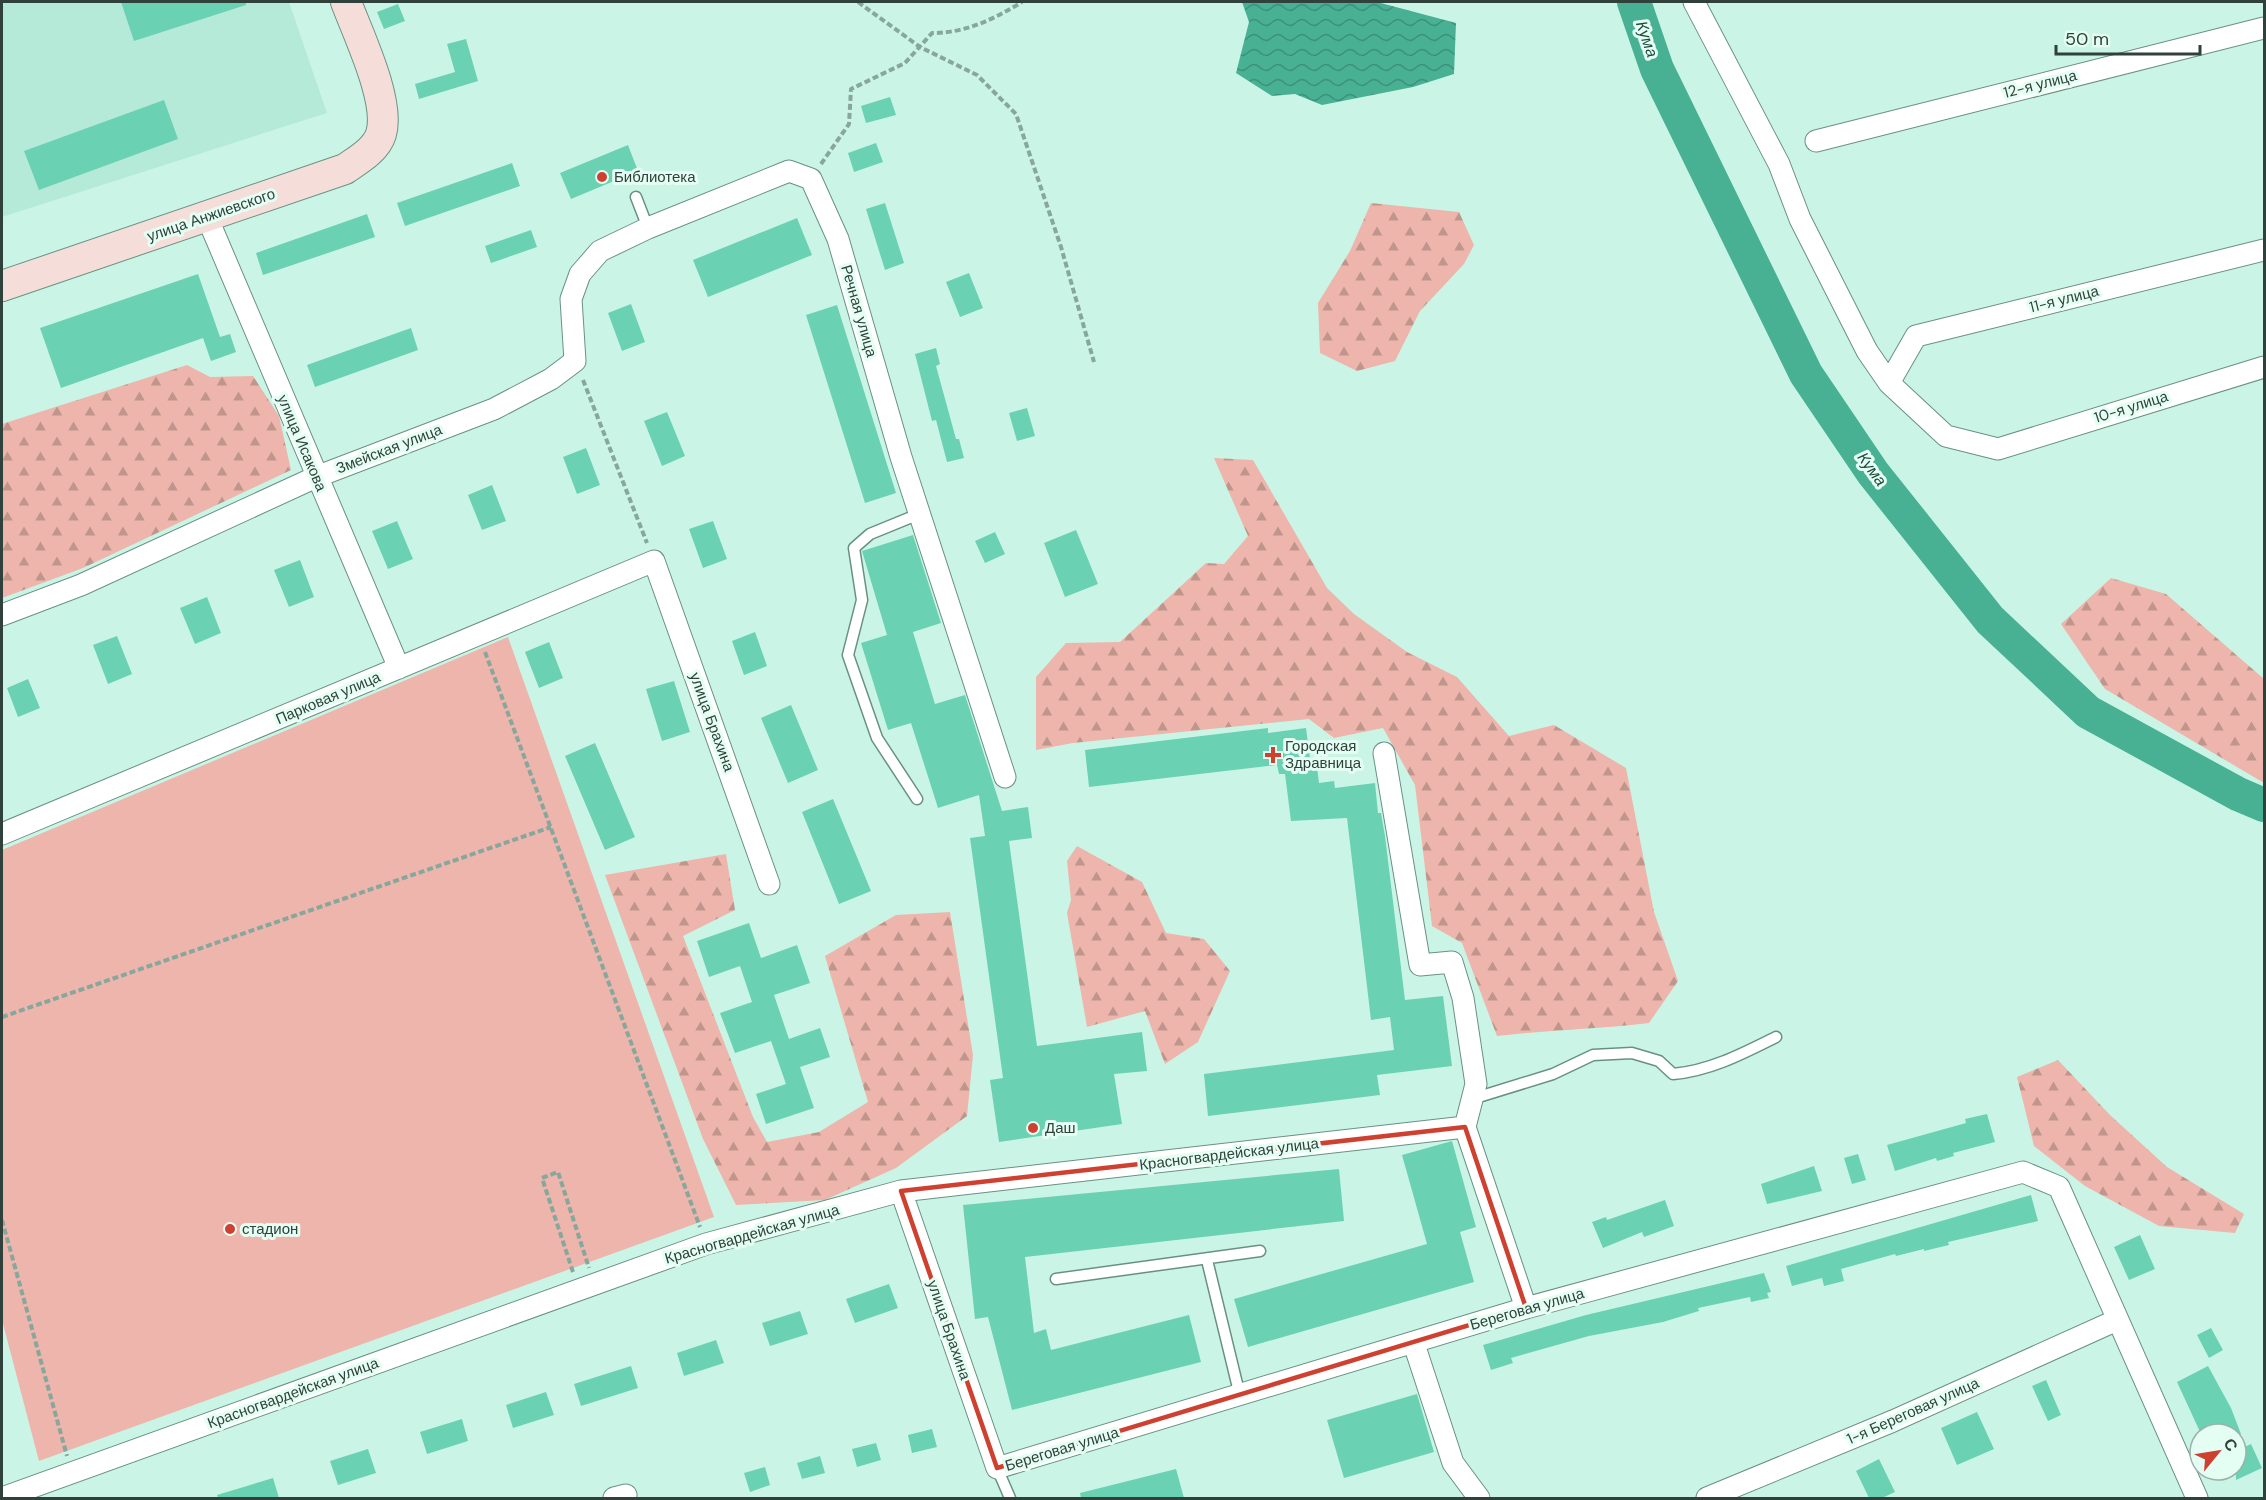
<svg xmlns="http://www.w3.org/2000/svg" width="2266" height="1500" viewBox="0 0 2266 1500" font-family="'DM Sans',sans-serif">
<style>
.built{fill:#b6ead8}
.forest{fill:url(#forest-firs)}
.park{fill:#edb5ab}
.water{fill:url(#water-waves)}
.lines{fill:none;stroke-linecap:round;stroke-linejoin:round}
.river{stroke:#48b093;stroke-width:34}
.building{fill:#6bd1b3}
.lane-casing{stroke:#699183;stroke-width:13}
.street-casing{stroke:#699183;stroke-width:23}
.secondary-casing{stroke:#699183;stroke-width:32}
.path{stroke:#88a79c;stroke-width:4;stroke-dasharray:6 3;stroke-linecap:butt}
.lane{stroke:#fff;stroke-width:10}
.street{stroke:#fff;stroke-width:21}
.secondary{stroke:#f5ddd9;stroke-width:30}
.marked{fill:none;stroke:#ce4131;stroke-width:4.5;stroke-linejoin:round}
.poi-dot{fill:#ce4131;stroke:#e4fef4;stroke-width:2}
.labels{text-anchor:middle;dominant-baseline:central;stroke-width:6;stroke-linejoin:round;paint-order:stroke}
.street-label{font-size:15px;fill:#30413b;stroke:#e4fef4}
.poi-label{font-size:15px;fill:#30413b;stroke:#e4fef4;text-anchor:start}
.water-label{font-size:16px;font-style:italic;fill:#1e4b3e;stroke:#e4fef4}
</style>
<defs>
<pattern id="forest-firs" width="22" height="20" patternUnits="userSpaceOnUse" patternTransform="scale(1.5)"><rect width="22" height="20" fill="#edb5ab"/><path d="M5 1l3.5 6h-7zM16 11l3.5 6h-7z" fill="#c0958c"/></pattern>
<pattern id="water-waves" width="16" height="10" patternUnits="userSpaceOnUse" patternTransform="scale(1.5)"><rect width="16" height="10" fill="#48b093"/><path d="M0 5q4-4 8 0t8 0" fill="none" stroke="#3c9179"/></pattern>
</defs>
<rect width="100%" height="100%" fill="#caf5e6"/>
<!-- built -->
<path class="built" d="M2 2H289L327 113 2 217Z"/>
<!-- forest -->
<path class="forest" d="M1371 203 1459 212 1474 245 1464 264 1420 311 1395 361 1357 371 1320 353 1318 303 1350 251Z
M187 365 210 377 253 376 279 416 291 470 83 568 2 598V424Z
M1214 458 1253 460 1327 588 1354 614 1407 652 1457 677 1509 736 1554 725 1626 768 1654 912 1678 981 1649 1023C1598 1029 1547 1030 1497 1036L1462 943 1432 926 1415 785 1383 728 1334 738 1309 719 1073 743 1036 750V677L1066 643 1120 642 1206 563 1224 564 1248 536Z
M2111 578 2166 594 2264 679V783L2105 689 2061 624Z
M1077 846 1142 882 1166 933 1204 939 1230 971 1198 1042 1165 1064 1145 1011 1087 1027 1067 913 1071 900 1067 861Z
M726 854 735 910 683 936 753 1117 767 1142 819 1132 868 1102 825 956 896 915 950 912 973 1055 967 1116 896 1168 825 1200 736 1205 703 1139 605 875Z
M2058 1060 2110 1115 2167 1167 2244 1214 2235 1233 2159 1226 2085 1186 2034 1146 2017 1077Z"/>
<!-- park -->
<path class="park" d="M508 637 714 1217 39 1461 2 1320V850Z"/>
<!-- water -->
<path class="water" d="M1242 2H1377L1456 23 1454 74 1413 87 1322 105 1295 94 1272 96 1236 73 1249 22Z"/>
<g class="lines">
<!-- river -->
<path class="river" d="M1634 2 1657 69 1806 374 1873 473 1990 620 2088 712 2238 794 2264 805"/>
</g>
<!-- building -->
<path class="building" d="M121 2H246V5L134 41Z
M398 4 405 21 384 29 377 12Z
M466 39 478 81 419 99 415 84 455 72 447 44Z
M890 97 896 115 866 123 861 106Z
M164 100 178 139 39 190 24 151Z
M876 143 883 162 854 172 848 153Z
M628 145 638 171 571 199 560 173Z
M512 163 520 186 405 226 397 203Z
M885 203 904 263 885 270 866 209Z
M367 214 375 237 263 275 256 253Z
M797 218 812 255 708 297 693 260Z
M531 230 537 247 491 263 485 246Z
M969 273 983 308 960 317 946 282Z
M198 274 220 337 230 334 236 352 211 361 203 338 61 388 40 328Z
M631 304 645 342 622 351 608 313Z
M837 305 896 493 865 503 806 315Z
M411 328 418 350 315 387 307 365Z
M936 348 940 364 936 366 956 439H959L964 458 947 462 936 420 932 421 915 354Z
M1027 408 1035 436 1017 441 1009 413Z
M667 412 685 456 662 466 644 421Z
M586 448 600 485 577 494 563 457Z
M492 485 506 521 482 530 468 495Z
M397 521 413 559 388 569 372 531Z
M713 521 727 559 703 568 689 529Z
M1076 530 1098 584 1065 597 1044 543Z
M995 532 1005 554 985 563 975 541Z
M913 535 941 623 913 632 935 704 965 695 1002 811 1028 807 1032 838 1009 841 1037 1046 1142 1032 1147 1071 1114 1074 1122 1124 999 1142 990 1080 1003 1078 970 838 985 836 979 795 938 808 911 723 888 730 861 643 887 635 862 551Z
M300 560 314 597 289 607 274 570Z
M207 597 221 633 195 644 180 608Z
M755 632 767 666 744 675 732 641Z
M117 636 132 674 108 684 93 645Z
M549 642 563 678 539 688 525 652Z
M28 679 40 708 18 717 7 688Z
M674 681 690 732 662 741 646 689Z
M791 705 818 770 788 783 761 718Z
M1268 728V733L1306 728 1310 759H1316L1319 783 1334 781 1335 788 1375 783 1378 813H1381L1385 836 1405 1000 1443 996 1452 1066 1377 1075 1380 1095 1208 1116 1204 1074 1394 1050 1390 1017 1371 1020 1347 818 1291 821 1285 774H1279L1277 765 1089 787 1085 750Z
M595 743 635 837 605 850 565 756Z
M833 799 871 891 839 904 802 812Z
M749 923 761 958 797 945 810 983 774 995 789 1039 820 1028 830 1057 800 1067 814 1108 766 1124 756 1094 786 1084 771 1041 735 1053 720 1013 752 1002 740 966 709 977 697 941Z
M1987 1114 1995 1142 1953 1153 1954 1156 1937 1161 1936 1158 1895 1171 1887 1145 1966 1123 1965 1119Z
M1452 1141 1476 1227 1460 1232 1474 1282 1248 1347 1234 1299 1427 1244 1402 1155Z
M1858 1154 1866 1180 1852 1184 1844 1158Z
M1814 1166 1822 1191 1767 1204 1761 1184Z
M1339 1169 1344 1221 1025 1257 1034 1333 1046 1329 1051 1350 1189 1315 1201 1362 1012 1410 988 1317 975 1319 963 1205Z
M2031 1195 2038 1221 1948 1242 1949 1245 1924 1251V1249L1896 1256 1895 1254 1841 1269 1844 1281 1824 1286 1822 1278 1792 1286 1786 1266Z
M1665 1200 1674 1226 1644 1237 1642 1232 1603 1248 1592 1222 1606 1217 1607 1220Z
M2140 1235 2155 1269 2129 1280 2114 1247Z
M1764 1273 1771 1292 1767 1293 1769 1298 1751 1302 1750 1297 1698 1308 1699 1311 1663 1322 1589 1336 1511 1358 1513 1363 1491 1370 1483 1345 1586 1315Z
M889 1284 898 1308 855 1323 846 1299Z
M800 1311 808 1334 770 1346 762 1323Z
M2211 1328 2223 1350 2209 1358 2197 1335Z
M716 1340 724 1363 684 1376 677 1353Z
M631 1366 638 1388 581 1406 574 1384Z
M2208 1366 2231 1408 2241 1434H2201L2177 1382Z
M2046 1380 2061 1415 2048 1421 2032 1386Z
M546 1392 554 1415 513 1428 506 1405Z
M1417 1394 1434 1452 1344 1478 1327 1420Z
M1977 1412 1994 1449 1957 1465 1941 1428Z
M462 1419 468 1441 427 1454 420 1432Z
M932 1429 937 1447 912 1453 908 1435Z
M876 1443 881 1460 857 1467 852 1449Z
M2251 1444 2262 1468 2236 1480V1451Z
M368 1449 376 1473 338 1485 330 1461Z
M820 1456 825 1473 802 1479 797 1463Z
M1879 1459 1895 1492 1882 1498H1869L1856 1471Z
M765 1467 770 1485 750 1492 744 1473Z
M1176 1469 1184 1498H1081L1080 1493Z
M273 1478 279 1498H218L217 1495Z"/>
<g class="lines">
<!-- lane casing -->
<g class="lane-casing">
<path id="lane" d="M636 197 648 228
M917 799 877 738 848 655 862 600 854 548 870 534 919 514
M1472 1099 1553 1074 1593 1055 1632 1053 1659 1061 1673 1074C1710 1071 1744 1053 1776 1037
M1207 1260 1240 1396
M1056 1279 1260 1251
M997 1468 1010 1498"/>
</g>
<!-- street casing -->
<g class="street-casing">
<path id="street" d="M1694 2 1779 164 1800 219 1867 351 1889 383 1946 436 1998 449 2264 367
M1816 141 2264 28
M207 217 399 668
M1889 383 1916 336 2264 250
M2 615 81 585 316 477 494 409 551 379 575 361 571 299 580 274 600 251 648 228 789 171 811 179 838 239 901 457 1005 777
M1384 753 1420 965 1452 962 1463 998 1476 1084 1465 1127 1526 1308
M2 834 654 561 769 884
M901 1191 997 1468 1526 1308 2023 1172 2059 1187 2197 1498
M1414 1344 1453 1463 1479 1498
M2 1498 706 1244 901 1191 1465 1127
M614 1498 626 1495
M1707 1498 1893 1421 2117 1320"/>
</g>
<!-- secondary casing -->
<g class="secondary-casing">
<path id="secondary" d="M2 286 345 169C358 160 376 150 381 134 391 102 358 34 346 2"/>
</g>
<!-- path -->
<path class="path" d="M858 2 920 47 977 75 1016 114 1061 247 1094 362
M821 164 849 124 851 89 905 63 932 33C966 33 994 19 1022 2
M583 380 647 543
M485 652 700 1227
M2 1017 551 827
M2 1220 67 1456
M573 1272 542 1178 558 1172 589 1268"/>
<!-- lane -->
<use href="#lane" class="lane"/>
<!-- street -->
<use href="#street" class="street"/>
<!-- secondary -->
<use href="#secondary" class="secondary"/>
</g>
<!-- marked area -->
<path class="marked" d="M1465 1127 1526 1308 997 1468 901 1191Z"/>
<!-- markers -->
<g class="poi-dot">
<circle cx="602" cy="177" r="6"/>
<path d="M1270 746h6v6h6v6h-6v6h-6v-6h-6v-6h6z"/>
<circle cx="1033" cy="1128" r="6"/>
<circle cx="230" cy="1229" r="6"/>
</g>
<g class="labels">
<!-- street labels -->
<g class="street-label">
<text transform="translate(2040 84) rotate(-14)">12-я улица</text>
<text transform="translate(211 215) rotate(-19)">улица Анжиевского</text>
<text transform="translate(2064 299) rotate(-14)">11-я улица</text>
<text transform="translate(859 311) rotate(74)">Речная улица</text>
<text transform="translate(2131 407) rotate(-17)">10-я улица</text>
<text transform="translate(302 443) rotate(67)">улица Исакова</text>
<text transform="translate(389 449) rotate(-21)">Змейская улица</text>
<text transform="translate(328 698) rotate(-23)">Парковая улица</text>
<text transform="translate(712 722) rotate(70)">улица Брахина</text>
<text transform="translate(1229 1154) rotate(-7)">Красногвардейская улица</text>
<text transform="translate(752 1234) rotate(-16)">Красногвардейская улица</text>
<text transform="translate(1527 1309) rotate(-16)">Береговая улица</text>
<text transform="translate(949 1330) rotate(71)">улица Брахина</text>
<text transform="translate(293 1393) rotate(-20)">Красногвардейская улица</text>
<text transform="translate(1913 1411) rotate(-24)">1-я Береговая улица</text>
<text transform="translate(1062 1449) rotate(-17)">Береговая улица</text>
</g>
<!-- poi labels -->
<g class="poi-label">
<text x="614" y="177">Библиотека</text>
<text x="1285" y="746">Городская<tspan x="1285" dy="17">Здравница</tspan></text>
<text x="1045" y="1128">Даш</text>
<text x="242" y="1229">стадион</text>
</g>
<!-- water labels -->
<g class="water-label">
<text transform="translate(1647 39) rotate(71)">Кума</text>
<text transform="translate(1872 469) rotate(54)">Кума</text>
</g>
</g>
<!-- border -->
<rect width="2266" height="1500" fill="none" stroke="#30413b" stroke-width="6"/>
<!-- north arrow -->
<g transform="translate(2218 1452) rotate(60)"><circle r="28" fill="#e4fef4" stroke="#9cb2aa" stroke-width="1.5"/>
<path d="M0-4.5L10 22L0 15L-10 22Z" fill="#ce4131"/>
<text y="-9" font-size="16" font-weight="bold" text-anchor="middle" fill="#30413b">С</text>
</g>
<!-- scale -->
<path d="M2056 45v9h144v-9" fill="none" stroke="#30413b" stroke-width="3"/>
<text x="2065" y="45" font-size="18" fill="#30413b" stroke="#e4fef4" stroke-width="4.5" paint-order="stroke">50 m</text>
</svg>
